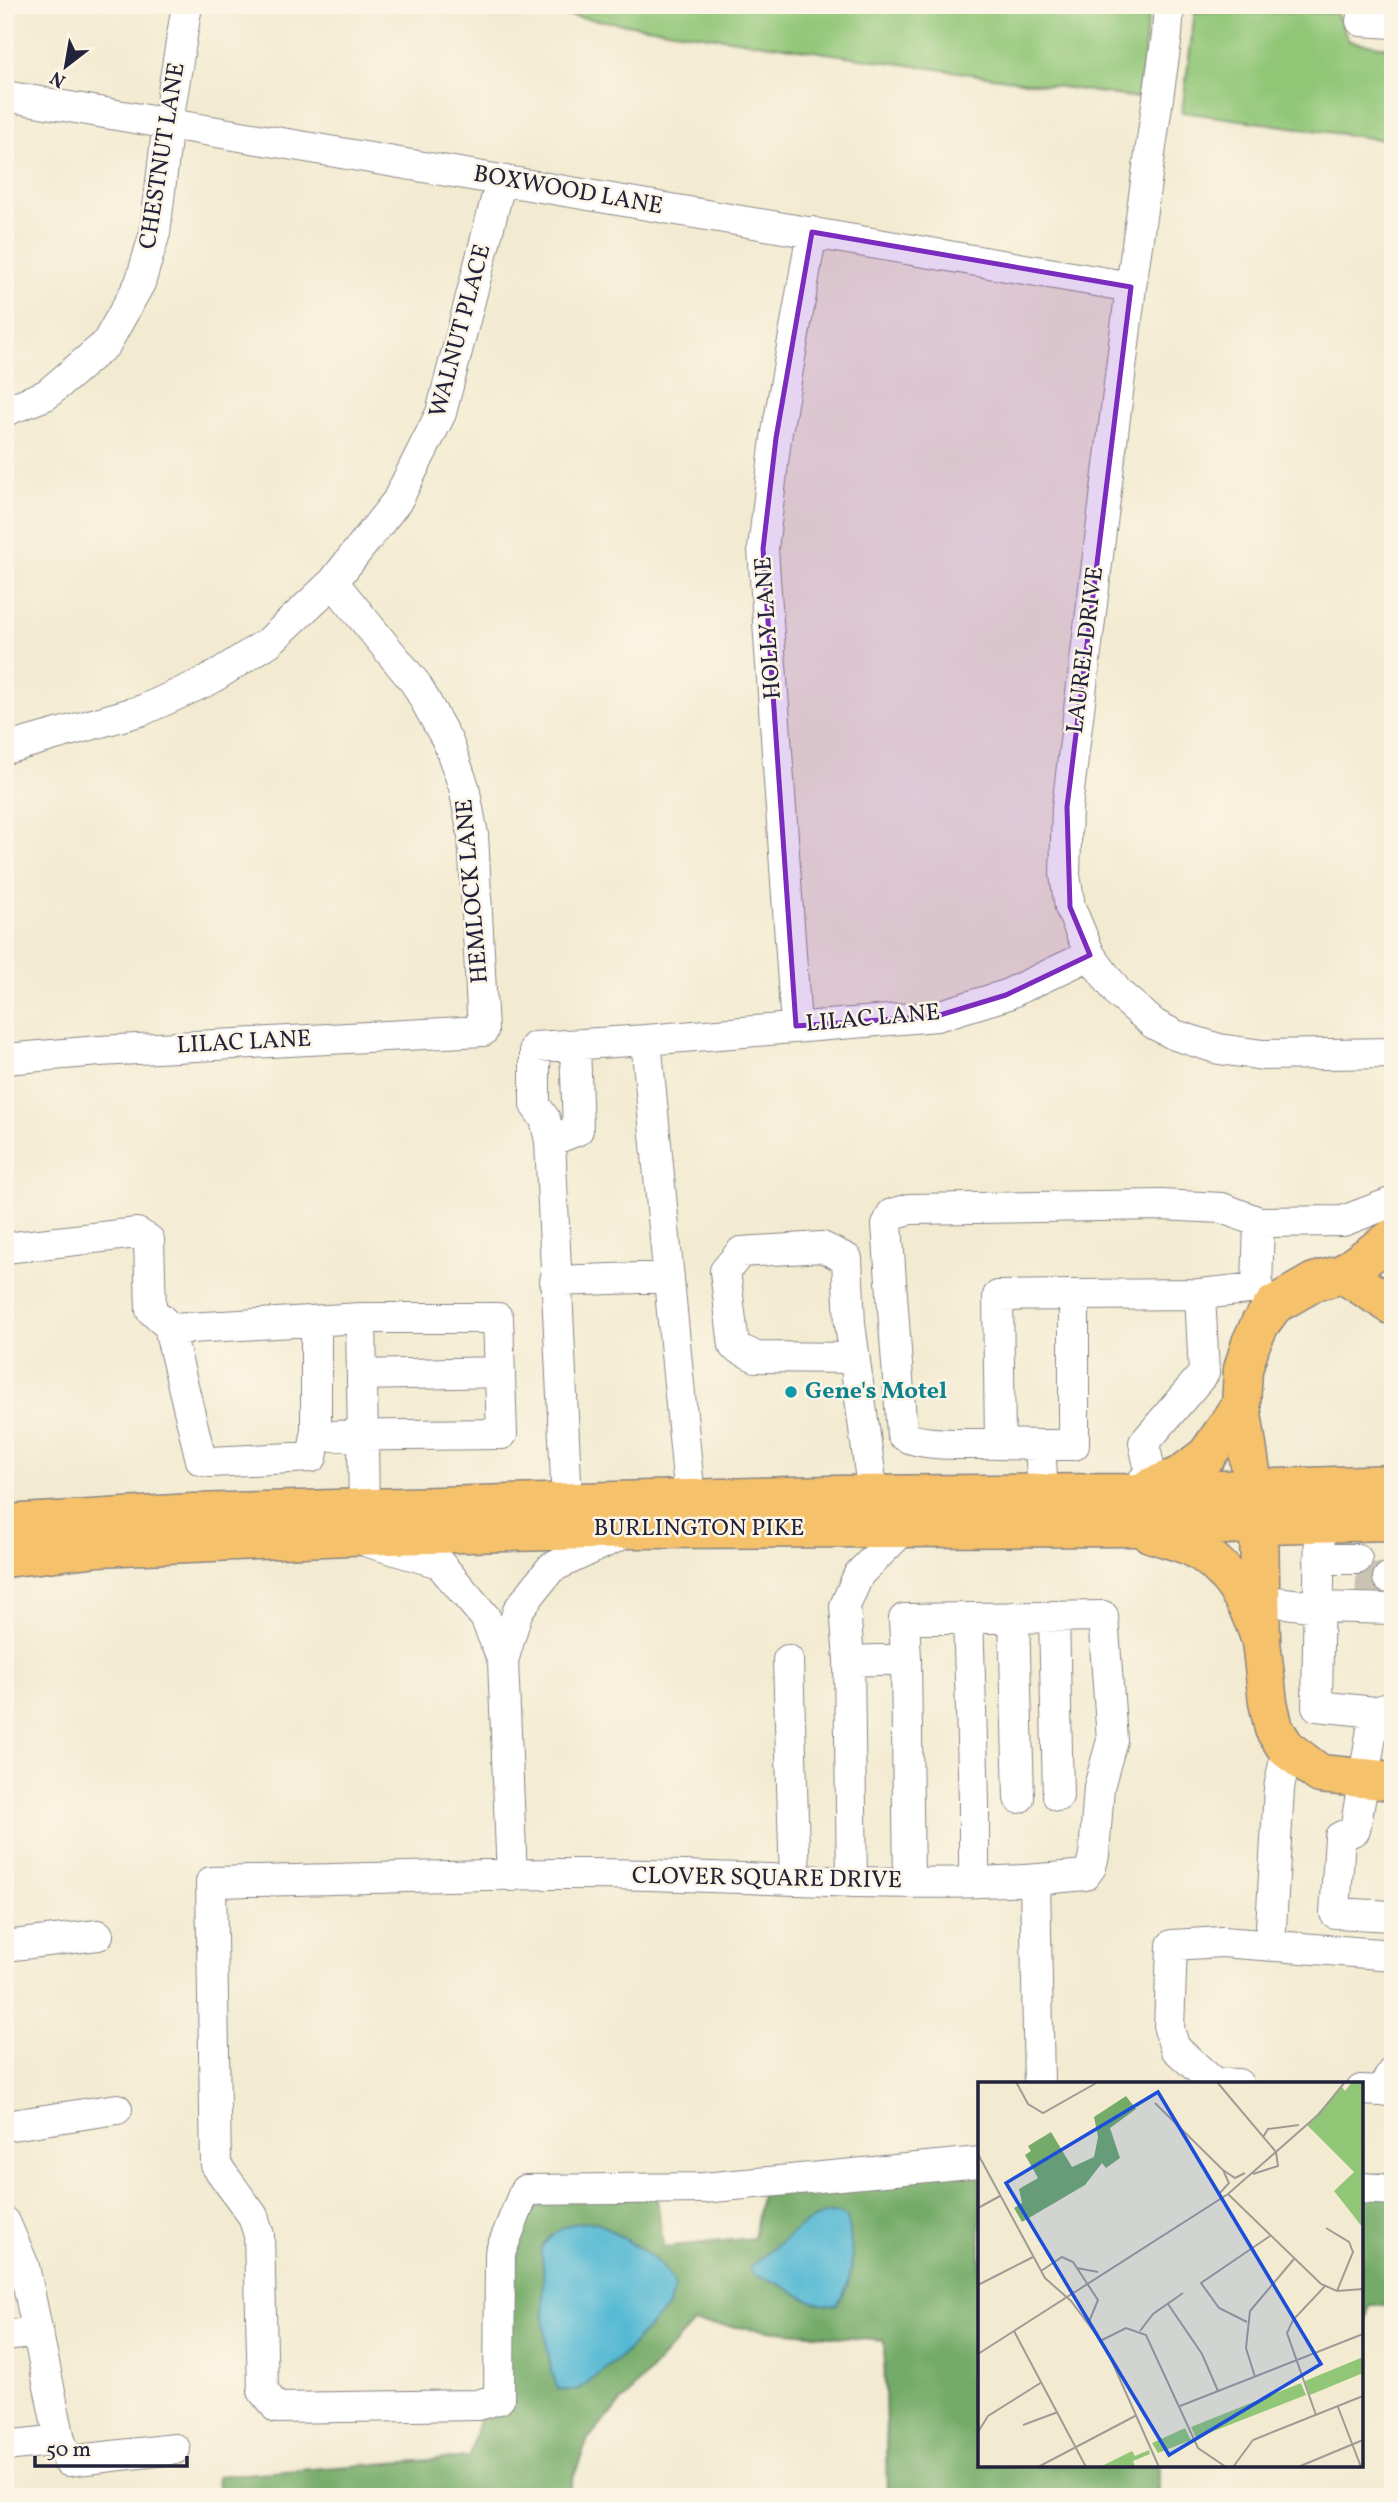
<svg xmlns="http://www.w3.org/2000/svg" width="1398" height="2502" viewBox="0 0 1398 2502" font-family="Vollkorn,serif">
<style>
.green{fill:#91c677;stroke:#5a7459;stroke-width:2}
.forest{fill:#74ab68;stroke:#4b6652;stroke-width:2}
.water{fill:#55b9d4;stroke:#3c6e88;stroke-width:2}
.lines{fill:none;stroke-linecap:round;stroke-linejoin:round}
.minor-tunnel{stroke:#c9c3b3;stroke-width:30;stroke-dasharray:30 15;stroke-linecap:butt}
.minor-casing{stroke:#8a8686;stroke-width:32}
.major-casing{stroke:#8a8686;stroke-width:41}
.highway-casing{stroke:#8a8686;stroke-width:41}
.minor{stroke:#fff;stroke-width:30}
.major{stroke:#f5c16b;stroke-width:38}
.highway{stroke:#f5c16b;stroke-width:38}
.marked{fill:#7b2cbf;fill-opacity:0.2;stroke:#7b2cbf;stroke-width:5;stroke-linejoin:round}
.culture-dot{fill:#0f9aa8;stroke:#fcf5e5;stroke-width:2.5}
.labels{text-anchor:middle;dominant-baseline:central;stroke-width:5;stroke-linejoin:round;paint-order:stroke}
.street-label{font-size:24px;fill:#22223b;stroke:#fcf5e5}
.culture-label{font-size:24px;font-weight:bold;fill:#0d838f;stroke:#fcf5e5;text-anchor:start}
.inset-road{fill:none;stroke:#9f9b95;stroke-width:2}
.view{fill:#1d4ed8;fill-opacity:0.15;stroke:#1d4ed8;stroke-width:3.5}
.inset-edge{fill:none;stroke:#22223b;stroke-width:3.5}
</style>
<rect width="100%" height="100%" fill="#fcf5e5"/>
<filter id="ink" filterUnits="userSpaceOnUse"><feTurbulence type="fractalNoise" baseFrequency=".0143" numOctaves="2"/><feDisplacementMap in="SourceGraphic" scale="14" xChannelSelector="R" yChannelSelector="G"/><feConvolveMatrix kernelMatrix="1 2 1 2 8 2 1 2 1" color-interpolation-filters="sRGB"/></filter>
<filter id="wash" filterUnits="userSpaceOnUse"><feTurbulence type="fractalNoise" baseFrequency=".00686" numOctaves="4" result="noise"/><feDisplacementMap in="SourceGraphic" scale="28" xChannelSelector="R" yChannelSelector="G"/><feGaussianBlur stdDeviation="1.57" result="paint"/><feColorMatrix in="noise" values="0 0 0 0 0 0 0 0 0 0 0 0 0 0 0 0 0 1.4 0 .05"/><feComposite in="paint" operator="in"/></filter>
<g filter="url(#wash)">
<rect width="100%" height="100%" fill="#f3ebd1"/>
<!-- green -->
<path class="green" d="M513 5H1150L1138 98 576 17Z
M1195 12 1336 13 1349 41 1393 48V141L1182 112Z"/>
<!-- forest -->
<path class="forest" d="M980 2171V2465H1159V2497H887L884 2341 694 2323 588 2439 566 2497H219L217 2476 470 2457 527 2211 559 2200 657 2197 663 2247 754 2238 763 2183Z
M1361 2175H1393V2305H1370L1361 2332Z"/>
<!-- water -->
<path class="water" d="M827 2213H837L847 2217C853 2245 857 2282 836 2305 815 2307 796 2293 779 2284 768 2278 756 2280 749 2269L756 2262 805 2223Z
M597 2222C623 2240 664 2256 675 2288L667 2308 623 2355 581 2388 569 2391 558 2389C547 2363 544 2330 543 2301 542 2284 546 2268 540 2251 552 2228 572 2221 597 2222Z"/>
</g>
<g filter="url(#ink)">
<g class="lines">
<!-- minor-tunnel -->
<path class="minor-tunnel" d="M1356 1577 1388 1578"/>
<!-- minor casing -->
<g class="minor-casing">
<path id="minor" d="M1169 5 1167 35 1131 287 1067 807 1065 875 1070 907 1090 955 1119 994 1154 1024 1175 1035 1219 1049 1263 1055 1393 1053
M1361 21 1393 23
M5 96 1131 287
M5 411 46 395 106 344 140 283 155 233 168 122 187 5
M5 749 143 710 209 680 269 642 333 582 397 501 441 413 501 180
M796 1026 763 549 776 438 812 232
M646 1040 937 1016 1006 995 1090 955
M5 1059 99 1051 483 1031 473 835 464 787 448 742 416 684 333 582
M550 1141 578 1130 575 1045
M5 1248 137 1233 149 1240 151 1310 172 1329
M555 1281 669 1277
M1257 1288 1259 1222 1343 1221 1393 1202
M1074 1295 1200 1294
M361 1318 172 1329 171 1336 201 1460 210 1462 312 1457 316 1436 502 1434 498 1318H361L364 1508
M854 1358 756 1357 734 1346 725 1271 741 1252 822 1247 847 1259 850 1324 873 1495
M362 1375 500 1372
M316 1436V1321
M1000 1444C978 1443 918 1448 902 1434L887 1225 892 1214 910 1209 1161 1205 1222 1208 1259 1222
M1040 1445 1000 1444 998 1296 1074 1295V1445H1040L1043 1493
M1134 1493 1150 1471 1144 1443 1204 1373 1200 1294 1257 1288 1274 1305
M567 1502 550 1141 545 1119 535 1105V1047L646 1040 690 1499
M1320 1523 1317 1706 1375 1712 1392 1707
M368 1542 439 1563 485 1617 503 1661 518 1610 551 1568 625 1533
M1319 1559H1357
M1388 1578H1393
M1260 1600 1318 1607 1393 1609
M1054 1616 1058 1796
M1014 1617 1019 1798
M968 1618 974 1801V1881
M906 1659 909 1882
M788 1660 795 1880
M503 1661 512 1876
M849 1661 906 1659 904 1619 1103 1616 1112 1740 1099 1787 1094 1855 1091 1867 1085 1875C909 1894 732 1872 555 1874 441 1875 326 1880 211 1882L216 2165 253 2216 259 2235 263 2391 277 2408 477 2405 499 2399 500 2253 525 2190 703 2188 980 2162
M1375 1712 1355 1830 1340 1837 1335 1913 1393 1916
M1035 1881 1039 2084
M852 1882 849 1661 845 1606 859 1574 905 1528
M1270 1945 1279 1788 1287 1749
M5 1946 98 1935
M1238 2084 1214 2083 1175 2048 1169 2029 1172 1945 1222 1942 1393 1955
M1361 2090 1381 2091 1393 2071
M5 2126 117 2109
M1361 2188 1393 2190
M5 2222 24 2266 60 2440 68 2461 175 2449
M5 2336 37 2332
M5 2446 60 2440"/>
</g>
<!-- major casing -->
<g class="major-casing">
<path id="major" d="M1393 1238 1343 1274 1314 1282 1274 1305 1260 1324 1251 1343 1243 1369 1241 1406 1259 1525 1261 1641 1268 1702 1274 1729 1287 1749 1320 1774 1393 1781
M1343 1274 1393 1306"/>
</g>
<!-- highway casing -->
<g class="highway-casing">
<path id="highway" d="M1149 1488 1180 1476 1207 1455 1241 1406
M5 1524 193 1513 829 1495 1134 1493 1393 1484
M1150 1533C1164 1538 1179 1541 1192 1547 1229 1566 1249 1603 1261 1641
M5 1558 99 1547 348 1536 634 1529 1135 1527 1393 1521"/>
</g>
<!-- minor -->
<use href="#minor" class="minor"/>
<!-- major -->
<use href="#major" class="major"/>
<!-- highway -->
<use href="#highway" class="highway"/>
</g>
</g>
<!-- marked area -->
<path class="marked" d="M812 232 1131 287 1067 807 1070 907 1090 955 1006 995 937 1016 796 1026 763 549 776 438Z"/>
<!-- markers -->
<circle class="culture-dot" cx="791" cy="1392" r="7"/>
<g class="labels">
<!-- street labels -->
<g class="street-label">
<text transform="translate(163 156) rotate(-81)">CHESTNUT LANE</text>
<text transform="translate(568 191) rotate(10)">BOXWOOD LANE</text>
<text transform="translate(461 331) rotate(-75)">WALNUT PLACE</text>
<text transform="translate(769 628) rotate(-94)">HOLLY LANE</text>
<text transform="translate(1086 650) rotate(-83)">LAUREL DRIVE</text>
<text transform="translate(473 891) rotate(-95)">HEMLOCK LANE</text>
<text transform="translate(873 1019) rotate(-5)">LILAC LANE</text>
<text transform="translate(244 1043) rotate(-3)">LILAC LANE</text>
<text x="699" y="1529">BURLINGTON PIKE</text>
<text transform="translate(767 1879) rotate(1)">CLOVER SQUARE DRIVE</text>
</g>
<!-- culture labels -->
<g class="culture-label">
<text x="805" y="1392">Gene's Motel</text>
</g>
</g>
<!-- overview -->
<g transform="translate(978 2082)">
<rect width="385" height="385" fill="#f3ebd1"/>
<path d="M374 0H385V146L356 109 376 90 329 43 364 5 367 9ZM385 275V291L332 313 327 299ZM323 301 328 313 218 356 213 345ZM207 346 213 358 180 371 174 361ZM171 368 172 372 155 379 157 385H122L154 369 157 374Z" fill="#91c677"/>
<path d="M148 14 158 27 132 46 142 76 128 86 124 81 107 103 44 140 36 126 44 121 41 107 60 96 47 73 53 69 50 64 73 50 94 85 116 75 120 55 116 35Z" fill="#74ab68"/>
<path class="inset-road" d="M38 0 50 22 65 31 120 0M239 0 298 70M177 21 245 88 251 101 240 113M285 55 290 47 321 43M0 72 67 196 93 219 128 266 181 385M245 88 257 96 267 91M275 92 300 84 298 70M250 112 343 202 359 209 385 207M0 126 22 114M348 146 371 160 375 170 359 209M99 186 120 190M63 189 84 175 95 180 120 218 110 242M0 203 55 175M190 222 224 272 240 309M269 240 241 226 223 201 292 154M36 249 108 385M162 249 175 232 205 211M122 259 148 246 168 253 220 366 248 385M0 272 250 112 341 32 367 0M277 295 268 266 272 229 316 177M202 324 385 252M360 325 383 385M338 333 309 251 315 238 347 204M45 343 80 330M0 350 10 334 64 300M60 385 159 333M255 385 275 358 385 314M320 385 385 358"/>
<path class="view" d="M180 10 343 282 191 373 28 101Z"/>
<rect width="385" height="385" class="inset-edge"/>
</g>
<!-- margin -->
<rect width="1398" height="2502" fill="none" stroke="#fcf5e5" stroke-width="28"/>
<!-- north arrow -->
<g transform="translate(66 66) rotate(211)" stroke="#fcf5e5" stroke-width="5" paint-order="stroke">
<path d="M0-5L12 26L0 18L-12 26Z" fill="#22223b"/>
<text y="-10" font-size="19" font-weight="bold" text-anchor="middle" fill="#22223b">N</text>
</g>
<!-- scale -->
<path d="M35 2456v10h152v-10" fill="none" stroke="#22223b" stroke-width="3.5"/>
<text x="46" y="2456" font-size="21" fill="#22223b" stroke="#fcf5e5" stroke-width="5" paint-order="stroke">50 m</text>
</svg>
